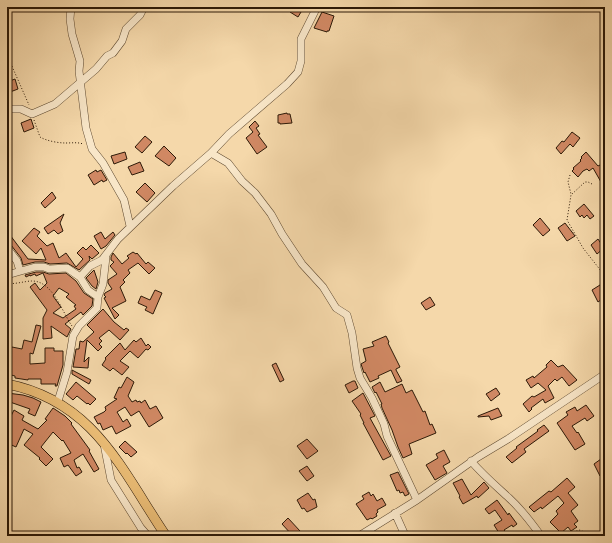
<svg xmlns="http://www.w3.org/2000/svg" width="612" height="543" viewBox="0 0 612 543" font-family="'IM FELL DW Pica',serif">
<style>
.building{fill:#d08863;stroke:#2c1907;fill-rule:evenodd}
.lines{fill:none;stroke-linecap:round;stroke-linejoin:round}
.minor-casing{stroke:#5e4930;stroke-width:8}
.major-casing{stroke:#2c1907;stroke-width:10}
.path{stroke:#2c1907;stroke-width:1;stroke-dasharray:1 2;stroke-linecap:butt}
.minor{stroke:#f8e6c8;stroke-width:7}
.major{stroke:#eabc75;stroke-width:9}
</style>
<rect width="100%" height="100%" fill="#f5d8aa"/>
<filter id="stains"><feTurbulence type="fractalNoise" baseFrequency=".005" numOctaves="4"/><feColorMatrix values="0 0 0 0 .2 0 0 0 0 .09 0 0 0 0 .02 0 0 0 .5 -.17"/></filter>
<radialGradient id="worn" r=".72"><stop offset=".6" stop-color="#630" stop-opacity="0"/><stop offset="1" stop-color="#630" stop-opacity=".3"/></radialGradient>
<!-- building -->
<path class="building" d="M293 7H304L298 17 290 12Z
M322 12 334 16 329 31H327V32L314 28Z
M15 79 18 89 10 92 7 82Z
M287 113V114H290L292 123 280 124V123H278V115Z
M31 119 34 128 24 132 21 123Z
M255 121 259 126 256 128 260 134 258 135 267 147 257 154 246 138 253 132 249 127Z
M572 132 580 138 573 147 570 144 561 154 556 148 562 141 564 142Z
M145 136 152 142 142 153 135 147Z
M164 146 176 158 169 166 155 156Z
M125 152 127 159 114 164 111 156Z
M586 152 598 166 602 164 605 168V189L593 168 589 171 587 169 583 171 578 177 572 171 574 169 573 168 581 161 580 160 582 158 581 157Z
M140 162 144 171 132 175 128 167Z
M96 170 97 172 101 170 107 180 103 182 102 180 94 185 88 175Z
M145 183 155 193 147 202 136 192Z
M52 192 56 198 45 208 41 203Z
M584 204 594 216 590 219 587 215 584 218 582 215 580 217 576 211Z
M64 214 60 223 63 231 58 234 54 230 48 234 44 228Z
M540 218 550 230 543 236 533 225Z
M565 223 575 236 567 241 558 228Z
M34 228 40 232 37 236 47 246 53 243 59 258 66 253 76 267 83 259 77 253 83 247 86 250 91 245 99 253 92 259 89 256 90 260 79 270 67 263 50 264 44 262H35L23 265 21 258 11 245 7 243V237L10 235 28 259 46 260 41 248 36 254 22 241Z
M101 232 105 239 113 232 115 235 106 246 101 249 94 236Z
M598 239 604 248 597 254 591 245Z
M133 252 136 254 137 253 146 264 148 262 155 268 149 274 138 263 128 270 130 273 123 280 125 282 120 287 126 301 112 308 119 315 115 319 104 298 106 297 104 295 105 293 112 289 108 283V280L117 274 110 266 114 262 111 260V257L113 253 122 264 129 258 127 256Z
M94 270 98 282 96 289 92 286 86 278Z
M36 272H43L49 274 66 273 76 281 84 293 93 299 92 306 83 315 81 312 65 324 71 329 67 337 51 326 52 338 43 339V318L47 310 30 287 35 283 40 290 47 283 43 273 36 276 35 274 30 276V275L26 277 25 275ZM59 288 69 294 66 297 76 305 74 306 76 309 63 318 53 313 61 307 53 296Z
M605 279V297L598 302 592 290 600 285Z
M155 290 162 293 153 314 145 310 147 307 138 303 141 296 150 300Z
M430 297 435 305 426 310 421 303Z
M103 309 114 322 124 330 126 328 129 330 120 340 109 330 99 338 102 341 99 344 102 347 98 351 87 340 84 362 89 357 88 368 73 367 76 349H79L80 341 83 342 94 332 87 325Z
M36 325 41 326 33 354 30 353V364L45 363V348H54V351H63V365L57 386H55L56 384H41V379H28V380L15 378V376L7 374V364H8L10 356 7 355V350H11L12 347 22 349 24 340 32 342Z
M386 336 389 342 388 343 400 367 396 369V370L402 381 397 383 391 370 378 376 379 378 370 382 365 372 364 373 361 364 366 361 363 349 374 346 372 342Z
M141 338 146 346 148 344 151 347 148 350 146 349 138 358 130 351 120 361 129 367 122 375 113 368 110 371 102 365 106 359 105 358 120 343 125 350 134 340 136 342Z
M551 360 558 367 563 365 577 380 569 386 562 377 557 381 555 379 548 386 554 398 545 403 543 399 531 408 532 409 529 412 523 404 532 396 534 397 546 390 538 383 531 388 526 380 533 376 534 378 547 367 546 365Z
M276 363 284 380 280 382 272 365Z
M72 370 91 380 89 384 72 374Z
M127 377 134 382 128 396 132 402 136 400 137 402 140 401 141 403 145 400 150 409 156 406 163 418 149 427 139 411 131 416 125 407 117 412 123 422 127 419 131 426 116 434 112 426 103 430 100 423 98 424 94 417 104 412 106 410 105 407 117 399 114 398 119 387 121 388Z
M353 381H355L358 388 349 393 345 385Z
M76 382 96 399 90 405 88 403 87 404 77 396 73 400 66 394Z
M380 382 385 392 402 384 406 393 412 390 423 412 425 411 430 425 432 424 436 433 409 444 412 454 403 458 398 447 392 430 382 408 381 404H382L376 392 375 393 372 387Z
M496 388 500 394 491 401 486 394Z
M7 393 23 395 33 398 41 402 35 416 28 413 30 409 7 401Z
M363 393 375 416 370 418 391 456 383 460 363 423H364L360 415 361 414 352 401Z
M586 405 594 416 587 421 585 418 572 426 577 433 578 432 585 444 575 450 557 423 568 415 566 412 575 407 577 411Z
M53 408 65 416 72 423 71 424 90 450 89 451 99 469 94 472 83 454 74 460 77 468 79 467 82 472 76 476 68 465 64 467 60 458 71 453 63 440 62 441 53 432 41 447 53 459 46 466 39 459 40 458 24 445 33 434 24 429 16 447 7 443V429L10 423 9 422 11 418H10L14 410 24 416 22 420 38 429 47 420 45 419Z
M498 408 502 416 491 420 489 416 478 417V416Z
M544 425 549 431 524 449 526 452 512 463 506 457 517 448 516 447 538 431 537 430Z
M307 439 318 451 307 459 297 446Z
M125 441 137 452 131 457 127 453 126 454 119 447Z
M444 450 450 462 443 466 447 473 435 480 426 465 438 458 436 454Z
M601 459 605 465V473L600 476 594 464Z
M307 466 314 476 307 481 299 471Z
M398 472 409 494 405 496 403 492 400 493 399 490 397 491 390 475Z
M567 478 575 487 568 493 578 505 571 511 578 521 574 524 577 527 571 531 568 527 561 533 550 522 558 514 556 511 564 503 558 496 542 509 541 507 534 512 529 507 549 491 551 492Z
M462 479 471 495 484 482 489 488 478 498 477 496 463 504 459 497 460 496 453 483Z
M369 492 371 496 373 494 377 501 382 498 386 505 377 510 378 512 376 514 377 516 372 519 371 518 367 520 356 504 364 499 362 496Z
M308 493 313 500 315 499 317 507 307 512 304 508 302 509 297 500Z
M497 500 508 515 509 513 517 524 513 527 512 525 504 530 509 536H494L499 533 494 525 502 520 495 510 489 514 485 509Z
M288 518 300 531 297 535 295 532 292 535 282 524Z"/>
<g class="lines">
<!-- minor casing -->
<g class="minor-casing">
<path id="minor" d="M71 7 70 19 72 34 80 61 79 71 86 128 92 149 103 163 124 200 130 226
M7 109H21L32 114 55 104 96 69 107 56 113 53 122 41 126 29 140 15 144 7
M211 153 228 163 242 181 255 193 271 214 282 234 302 264 323 287 336 308 347 315 352 333 357 368 360 378 372 398 384 424 387 436 417 500
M7 248 17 261 20 271
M7 275 35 267H44L49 269 67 268 80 277 88 290 98 297 97 308 79 326 73 336 67 372 58 401
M80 277 90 266 102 260 118 239 173 186 211 153 229 134 287 84 298 72 301 61V39L317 7
M98 297 103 284 106 257
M104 444 111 480 141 528 148 536
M471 461C483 475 496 486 509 498 521 509 531 522 541 536
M395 513 404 533 407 536
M359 536 417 500 478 457 508 439 605 374"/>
</g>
<!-- major casing -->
<g class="major-casing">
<path id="major" d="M7 384C94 401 121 469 166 536"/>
</g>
<!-- path -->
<path class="path" d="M7 52 11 64 29 105
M34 120 40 137C47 141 58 143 66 143 72 143 78 142 83 144
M570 175 568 182 571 194
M592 184 588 182H585L571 195 567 220 583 248 605 276
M7 283C13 285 25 281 32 281 53 281 62 312 72 326
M559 536 580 530 592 536"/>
<!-- minor -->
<use href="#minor" class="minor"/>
<!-- major -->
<use href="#major" class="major"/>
</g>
<!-- margin -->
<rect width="612" height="543" fill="none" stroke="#f5d8aa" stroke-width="24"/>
<rect x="8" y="8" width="596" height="527" fill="none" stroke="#2c1907" stroke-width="2"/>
<rect x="12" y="12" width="588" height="519" fill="none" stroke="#2c1907"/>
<rect width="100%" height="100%" filter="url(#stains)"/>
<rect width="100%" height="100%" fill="url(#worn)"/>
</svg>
